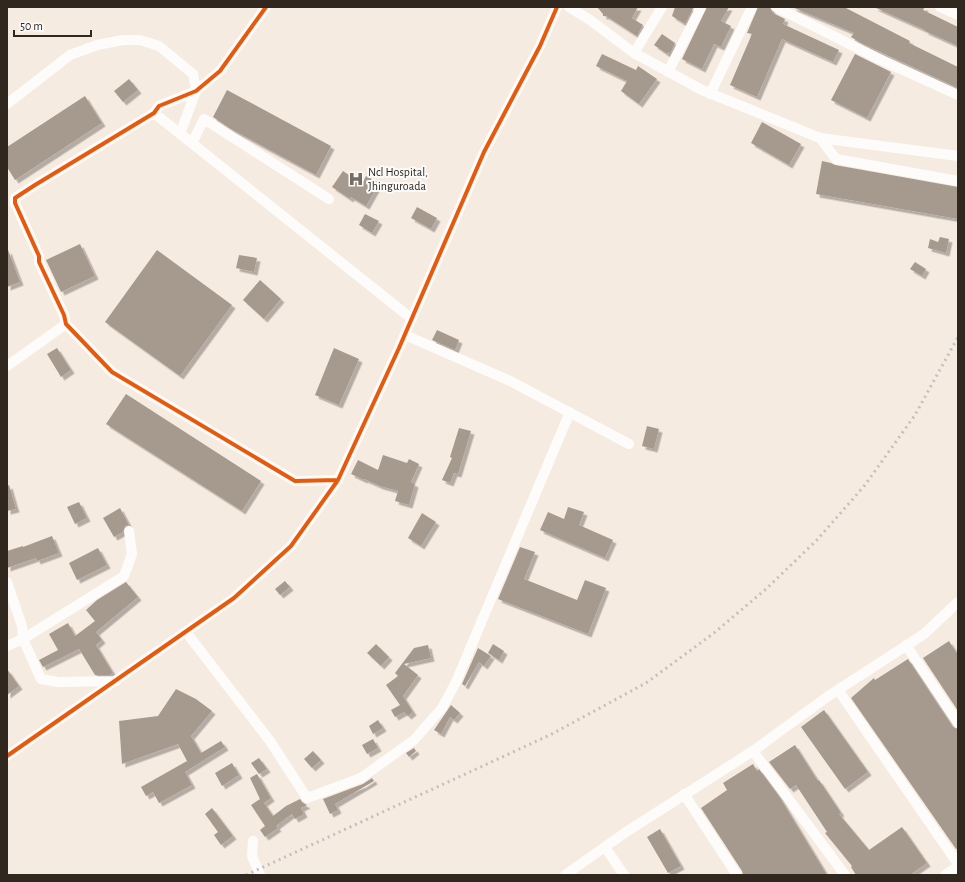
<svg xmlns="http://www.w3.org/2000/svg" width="965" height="882" viewBox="0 0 965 882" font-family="'Alegreya Sans',sans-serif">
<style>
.building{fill:#a69a8e;filter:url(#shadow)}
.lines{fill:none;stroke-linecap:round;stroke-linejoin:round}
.minor{stroke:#fefcfa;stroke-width:10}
.rail{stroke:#c3c0bd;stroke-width:3;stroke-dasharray:2 4;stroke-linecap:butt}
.cycleway-casing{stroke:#fbfbfb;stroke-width:6}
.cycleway{stroke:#e8590c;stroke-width:4}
.labels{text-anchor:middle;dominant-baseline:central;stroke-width:4;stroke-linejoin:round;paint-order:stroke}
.poi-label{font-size:12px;fill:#30271e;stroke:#fbfbfb;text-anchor:start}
</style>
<defs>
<filter id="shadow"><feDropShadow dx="3.5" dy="3.5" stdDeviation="0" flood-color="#0004"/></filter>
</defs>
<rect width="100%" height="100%" fill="#f6ebe0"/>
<!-- building -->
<path class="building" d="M597 7H638L632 18 643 25 637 36 606 16H603V14Z
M675 7H694L685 24 672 16Z
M707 7H729L721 21 731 26 721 47 714 44 702 69 682 59Z
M758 7H770L773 13 785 19 783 24 839 50 833 62 782 39 757 97 730 85 752 34 747 33Z
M792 7H844L910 41 909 43 958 67V88L861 43 851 37 854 33Z
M874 7H925L923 10 958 27V46L925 31V30Z
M662 34 675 43 670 54 668 52 667 54 654 45Z
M602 54 636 70 638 66 657 79 639 104 621 91 627 81 596 66Z
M855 54 891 72 867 118 831 100Z
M129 79 138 90 123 102 114 91Z
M227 90 331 146 316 175 231 129 213 117Z
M85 96 102 123 15 180 7 167V147Z
M762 122 801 144 789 165 751 143Z
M822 161 831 163 835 165 958 187V219L816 194Z
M343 171 362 184 366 176 379 183 366 206 351 197 350 199 332 187Z
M417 207 437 218 431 229 411 218Z
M365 214 379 221 372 233 359 225Z
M940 237 949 239 946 253 928 248 930 239 938 242Z
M80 244 95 276 61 292 46 260Z
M8 250 20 282 7 287V251Z
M157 250 232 305 180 376 105 322Z
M239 255 257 258 254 272 236 268Z
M915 262 926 269 922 276 910 269Z
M260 280 281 299 264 319 243 300Z
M437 330 459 340 455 350 432 340Z
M57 348 71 370 61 377 47 354Z
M334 348 359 359 339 405 315 395Z
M126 394 261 481 242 511 106 424Z
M647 426 659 429 654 449 642 446Z
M459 428 471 431 458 474 454 473 450 483 442 480 452 458 450 457Z
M383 455 407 463 409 459 419 464 411 482 415 484 409 505 395 501 398 491 380 486 364 479V480L351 474 358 460 378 470Z
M9 485 16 509 7 511V486Z
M79 502 87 518 75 524 67 507Z
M568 507 584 512 579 525 613 540 605 558 540 530 548 512 564 519Z
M120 508 129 525 125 526 123 532 114 537 103 518Z
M422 513 436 522 421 546 408 538Z
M52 536 59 553 37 561 36 558 7 568V551L23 546V547Z
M520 547 535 552 524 579 577 600 585 580 606 588 588 634 498 599Z
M98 548 107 565 77 580 69 563Z
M285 581 290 587 280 595 275 589Z
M126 582 138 597 96 632 102 640 96 645 113 673 110 675H95L79 649 43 667 39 660 58 650 49 634 68 623 75 636 95 621 86 610 97 600Z
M949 641 958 655V711L923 658Z
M376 644 389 657 381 666 367 653Z
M493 644 504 651 499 660 488 653Z
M428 645 431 658 404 664 418 675 403 696 413 712 408 716 404 712 395 717 391 710 400 705 386 685 398 676 395 673 414 648Z
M478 648 491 656 484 666 479 662 465 686 462 684Z
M908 659 953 727 958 729V848L956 849 851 698 874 678 875 680Z
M7 669 19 686 7 695Z
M176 689 196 699 212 711 191 736 201 753 221 741 225 747 185 772 192 785 159 803 153 792 146 796 141 787 187 761 178 744 122 764 119 721 158 716Z
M451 705 460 713 454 720 450 717 441 734 434 730Z
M824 710 868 772 845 789 801 727Z
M378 720 383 728 373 734 369 726Z
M373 739 378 748 367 754 362 745Z
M795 745 818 781 819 780 841 813 839 814 869 850 902 827 927 863 910 875H856L851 867 852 866 825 833 827 832 796 785 790 789 769 762Z
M414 748 416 751 409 757 406 753Z
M313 751 321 760 312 768 304 759Z
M259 758 267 769 259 774 251 763Z
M232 763 239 775 222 786 215 773Z
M753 764 757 771 759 769 779 796 827 875H743L742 871 701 808 727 790 723 783Z
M257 774 271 798 264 803 273 816 286 806 300 799 303 803 307 805 301 808 304 814 295 819 292 814 276 826 278 828 265 837 260 830 265 826 251 805 260 799 250 778Z
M372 778 374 781 335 804 338 810 330 814 323 799 363 784Z
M212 808 233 836 221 845 214 835 218 832 205 814Z
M660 829 681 866 668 873 647 837Z"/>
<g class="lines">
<!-- minor -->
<path class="minor" d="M266 7 220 71 196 91 159 106 154 113 35 185 15 198V203L39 256V262L64 315 66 324 112 372 295 481 338 480
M569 7 590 20 634 53 702 90 820 138 958 156
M776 7 883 61 958 95
M940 7 958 15
M634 53 662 7
M668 72 701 7
M710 94 752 7
M7 104 70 55 97 45 123 40H140L159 46 193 74 196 91 180 134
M154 113 412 319
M820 138 836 159 958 181
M192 143 204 119 329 199
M405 335 510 381 629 444
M7 366 66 324
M7 582 22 626 23 639 41 679 58 682 116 681
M186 632 270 741 307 798 361 778 414 740 442 708 456 682 570 412
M906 645 958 723
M7 646 23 639 124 576 132 554 129 531
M838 690 958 864
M753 751 845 875
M7 756 234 598 291 546 338 480 399 348 484 152 540 46 557 7
M684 794 737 875
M253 841 252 856 260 875
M605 847 624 875
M565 875 626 832 753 751 827 697 924 634 958 602
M945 875 958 866"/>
<!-- rail -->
<path class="rail" d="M246 875 550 735 646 683 714 633 766 589 817 540 865 485 915 415 958 337"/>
<!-- cycleway casing -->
<g class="cycleway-casing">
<path id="cycleway" d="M266 7 220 71 196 91 159 106 154 113 35 185 15 198V203L39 256V262L64 315 66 324 112 372 295 481 338 480
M7 756 234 598 291 546 338 480 399 348 484 152 540 46 557 7"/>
</g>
<!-- cycleway -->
<use href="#cycleway" class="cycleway"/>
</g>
<!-- icons -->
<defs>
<g id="hospital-bare" transform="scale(1.2)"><path d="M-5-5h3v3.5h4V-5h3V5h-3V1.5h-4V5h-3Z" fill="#756c62" stroke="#fbfbfb" stroke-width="2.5" paint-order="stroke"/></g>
</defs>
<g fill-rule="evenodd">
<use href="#hospital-bare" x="356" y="179"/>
</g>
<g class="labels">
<!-- poi labels -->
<g class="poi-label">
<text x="368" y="172">Ncl Hospital,<tspan x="368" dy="14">Jhinguroada</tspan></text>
</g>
</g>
<!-- border -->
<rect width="965" height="882" fill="none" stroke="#30271e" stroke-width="16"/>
<!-- scale -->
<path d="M14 30v6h77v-6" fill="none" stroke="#30271e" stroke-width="2"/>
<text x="20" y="30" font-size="12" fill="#30271e" stroke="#fbfbfb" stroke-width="3" paint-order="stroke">50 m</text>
</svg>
